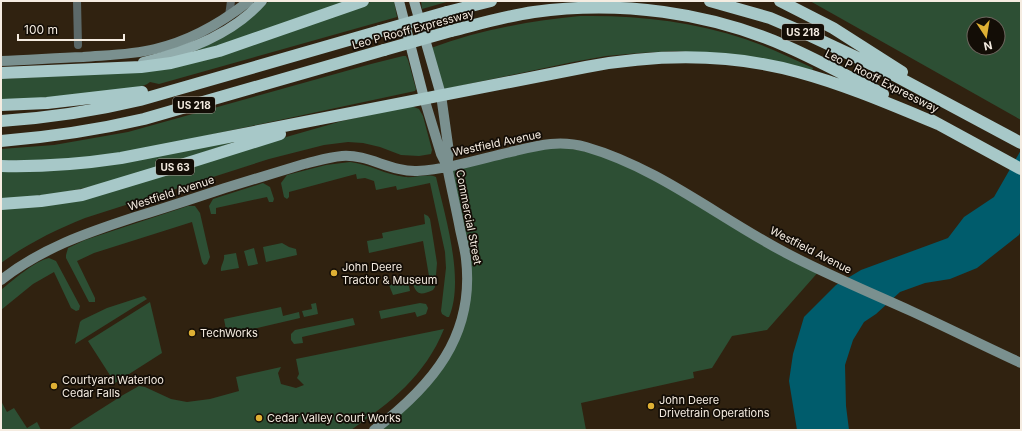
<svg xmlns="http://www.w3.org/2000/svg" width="1022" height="431" viewBox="0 0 1022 431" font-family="Inter,sans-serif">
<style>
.green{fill:#2d4f34;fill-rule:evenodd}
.water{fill:#005c6c}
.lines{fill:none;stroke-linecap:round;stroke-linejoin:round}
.street{stroke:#5c6969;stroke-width:8}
.secondary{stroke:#7a908f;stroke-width:10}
.primary{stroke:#92adad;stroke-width:10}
.highway{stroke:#a7c8c8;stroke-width:12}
.highway-bridge{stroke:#a7c8c8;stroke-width:12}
.poi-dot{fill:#dfb034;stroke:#130d06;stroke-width:1.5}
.labels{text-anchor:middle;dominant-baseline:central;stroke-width:3.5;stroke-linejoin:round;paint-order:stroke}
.shield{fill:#130d06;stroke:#b1a99f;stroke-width:1}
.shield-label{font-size:10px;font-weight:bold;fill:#f5ece1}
.street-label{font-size:11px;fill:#f5ece1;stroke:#130d06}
.poi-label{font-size:11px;fill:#f5ece1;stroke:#130d06;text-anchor:start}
</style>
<rect width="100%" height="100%" fill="#302210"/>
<!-- green -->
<path class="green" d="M269 1H352L237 42 189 52 257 12Z
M373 1H394L397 17 159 84 150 82C139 94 24 99 1 100V79L125 72 254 43Z
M421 1H450L422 9Z
M810 1H1021V120ZM974 24H998V48H974Z
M580 16C636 15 692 21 745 39 769 47 791 58 813 68L812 71 721 54 676 51 639 53 606 56 573 62 445 89 443 88 431 48C479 30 529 21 580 16Z
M403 56H406L408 60 416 89 415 91 139 150 71 160 1 161V149L54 145 128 132 371 64Z
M411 106 419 109 423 116 432 150 431 154 419 156 401 155 380 147 363 143 348 142 324 145 269 159 85 218C55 230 27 244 1 263V208L28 206 224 155 342 121Z
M253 136C196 154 138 176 80 189 54 195 27 197 1 199V170Z
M547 144 613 157 820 270 767 330 732 336 712 368 693 372 694 378 581 403 586 430H374L449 353 467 277 447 166Z
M350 162C369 164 386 175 405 177 415 178 428 173 436 177 445 216 465 280 449 317H447L442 314 441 311 446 268 445 252 430 183 397 190 396 186 376 190 374 181 365 178 357 179 356 174 289 192V197L287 199 284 197 281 183 287 175 326 165Z
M263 183 270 187 274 199 273 202H269L267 197 216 208V214H211L209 206 213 199Z
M188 206H195L200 213 210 257 207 264 204 265 202 262 192 222 94 253 77 261 95 298V302H89L66 258V255L68 248 85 240Z
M424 214 428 216 430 219 437 263 435 287 433 290C420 296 416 295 412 281L429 276 423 241 369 253 367 241 383 238 382 233 425 224Z
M282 243 289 247 296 249 297 255 266 262 263 247Z
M254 248 258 264 248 266 244 251Z
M236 253 239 268 221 271C220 266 225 261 224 255Z
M49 258 56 261 80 306 79 310 76 311 71 308 54 272 33 284 1 310V290C13 280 35 261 49 258Z
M408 281 410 291 393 295 389 285Z
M144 296 147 299 75 344 80 322 82 320 107 308Z
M150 302 162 353 115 383 88 341Z
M316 303 318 314 304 317 302 311 312 309 311 304Z
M420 303 426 304 428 308 426 314 417 317 415 312 381 319 379 311Z
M281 307 283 316 299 312 300 318 227 335 224 319Z
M353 318 355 325 302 337 303 343 294 344 291 340V334L295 330Z
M444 329C425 376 391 402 351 430H68L123 395 139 386 145 387 171 399 187 402 210 399 239 391 236 377 281 367 278 373 281 384 296 388 304 385 297 378 299 374 296 359Z
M1 401 7 412 14 408 27 428 37 422 41 430H1Z"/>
<!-- water -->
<path class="water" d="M1021 150V231L1019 235 977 268 950 279 925 283 900 292 876 314 864 322 853 340 845 365 846 406 849 430H797L789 381 793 354 804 317 836 285 861 270 948 238 964 217 994 197Z"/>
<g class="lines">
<!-- street -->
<path class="street" d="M77 1 78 45
M229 16 231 1"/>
<!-- secondary -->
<path class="secondary" d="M1 61C28 60 56 58 83 57 107 55 131 55 155 49 190 41 221 23 249 1
M441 95 449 152 447 166
M1 280C42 248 86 233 135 217 165 208 195 198 225 188 251 180 277 172 304 164 317 161 329 157 342 156 368 154 391 172 417 171 450 169 483 158 515 151 540 145 560 140 586 147 659 168 719 218 786 253 826 274 869 292 911 311 948 328 984 346 1021 363
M374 430C432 386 475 336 466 259 465 249 462 239 460 229 456 208 451 187 447 166L441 154 424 98"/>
<!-- primary -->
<path class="primary" d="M399 1 424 98
M414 1 441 95
M143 62C185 52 233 34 262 1"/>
<!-- highway -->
<path class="highway" d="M710 1 770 18 798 30 892 74 1021 143
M780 1 833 28 902 72
M447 12 491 1
M451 31C479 24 506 16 534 12 619 0 709 12 788 47 820 61 852 79 883 94
M1 73 141 67 171 63 219 51 363 1
M1 105 47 103 142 92
M931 120 1021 169
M1 121C48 118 94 111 140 100L380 31
M1 141C50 137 97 130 144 119L384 50
M1 166C41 167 81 164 121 158L586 67C656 54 729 53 798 72 846 85 892 105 938 124
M1 204 41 201 82 195 178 166 280 134"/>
<!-- highway-bridge -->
<path class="highway-bridge" d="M380 31 447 12
M384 50 451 31"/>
</g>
<!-- markers -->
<g class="poi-dot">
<circle cx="334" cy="273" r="4"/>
<circle cx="192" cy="333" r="4"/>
<circle cx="54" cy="386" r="4"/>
<circle cx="651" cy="406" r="4"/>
<circle cx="259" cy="418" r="4"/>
</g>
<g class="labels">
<!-- shield labels -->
<g class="shield">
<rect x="782" y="24" width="42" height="16" rx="3"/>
<rect x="173" y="97" width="42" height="16" rx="3"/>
<rect x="156" y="159" width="38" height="16" rx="3"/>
</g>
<g class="shield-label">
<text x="803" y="32">US 218</text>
<text x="194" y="105">US 218</text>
<text x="175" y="167">US 63</text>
</g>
<!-- street labels -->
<g class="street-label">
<text transform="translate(413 29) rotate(-15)">Leo P Rooff Expressway</text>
<text transform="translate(882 81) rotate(27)">Leo P Rooff Expressway</text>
<text transform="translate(497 143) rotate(-12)">Westfield Avenue</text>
<text transform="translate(171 193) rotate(-18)">Westfield Avenue</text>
<text transform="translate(469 217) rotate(79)">Commercial Street</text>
<text transform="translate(811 250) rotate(27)">Westfield Avenue</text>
</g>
<!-- poi labels -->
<g class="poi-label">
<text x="342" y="267">John Deere<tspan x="342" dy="13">Tractor &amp; Museum</tspan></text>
<text x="200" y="333">TechWorks</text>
<text x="62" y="380">Courtyard Waterloo<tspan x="62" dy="13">Cedar Falls</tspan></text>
<text x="659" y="400">John Deere<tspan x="659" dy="13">Drivetrain Operations</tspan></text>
<text x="267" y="418">Cedar Valley Court Works</text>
</g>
</g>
<!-- border -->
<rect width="1022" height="431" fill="none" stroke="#f5ece1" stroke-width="4"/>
<!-- north arrow -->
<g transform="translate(986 36) rotate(168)"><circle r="19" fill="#130d06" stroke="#6d665e"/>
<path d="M0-3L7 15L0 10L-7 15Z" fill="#dfb034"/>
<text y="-6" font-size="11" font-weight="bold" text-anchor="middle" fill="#f5ece1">N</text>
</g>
<!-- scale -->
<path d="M18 34v6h106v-6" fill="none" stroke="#f5ece1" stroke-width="2"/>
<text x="24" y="34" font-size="12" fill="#f5ece1" stroke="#130d06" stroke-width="3" paint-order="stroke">100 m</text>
</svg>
